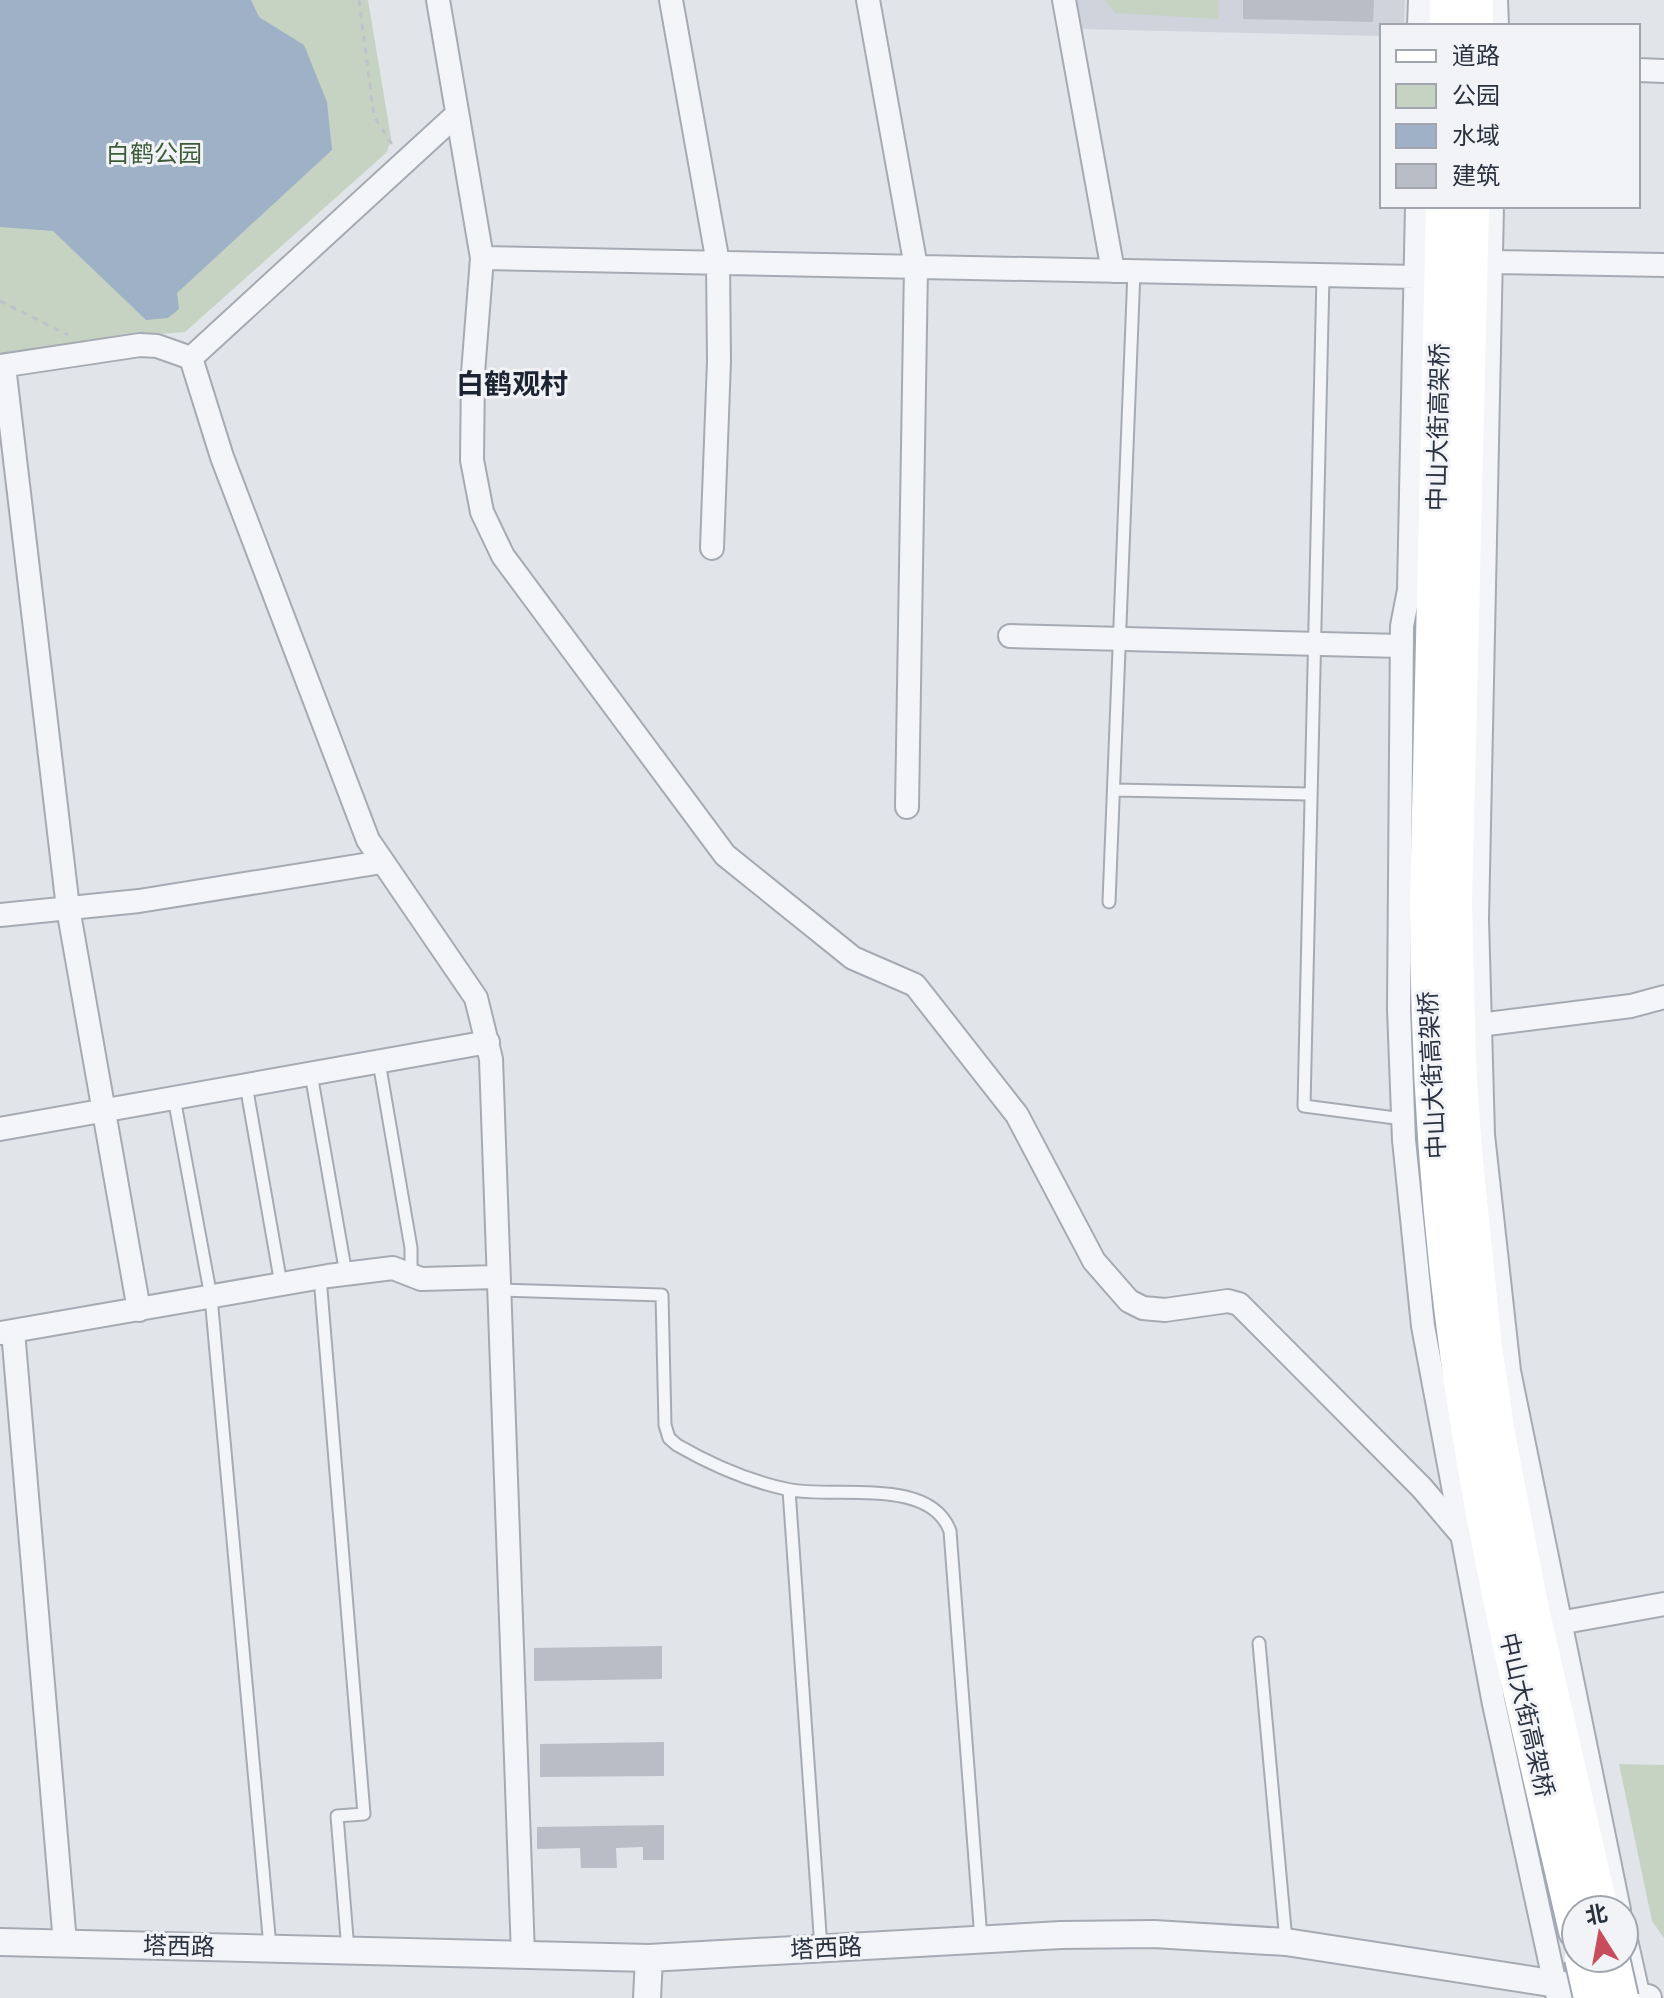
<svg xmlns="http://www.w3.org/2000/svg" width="1664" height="1998" viewBox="0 0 1664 1998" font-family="Poppins,'Noto Sans SC',sans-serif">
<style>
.built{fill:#cfd3db}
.green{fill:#c6d3c3}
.water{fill:#9eb1c7}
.building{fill:#b9bdc6}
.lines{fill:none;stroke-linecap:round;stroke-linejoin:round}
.service-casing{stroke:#a6abb3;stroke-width:15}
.minor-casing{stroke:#a6abb3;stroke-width:26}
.tertiary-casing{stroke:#a6abb3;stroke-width:30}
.primary-casing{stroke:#a1a8b4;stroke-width:38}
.path{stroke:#bfc2c8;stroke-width:3;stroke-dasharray:6 6;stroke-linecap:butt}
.service{stroke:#f4f5f8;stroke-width:11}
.minor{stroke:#f4f5f8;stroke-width:22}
.tertiary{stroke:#f4f5f8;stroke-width:26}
.primary{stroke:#fff;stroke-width:34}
.primary-bridge-casing{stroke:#a1a8b4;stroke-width:38;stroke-linecap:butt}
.primary-bridge{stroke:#fff;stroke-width:34}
.labels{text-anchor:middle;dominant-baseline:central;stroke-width:6;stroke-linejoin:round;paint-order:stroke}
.park-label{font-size:24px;fill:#3e5b38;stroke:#f1f3f7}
.street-label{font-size:24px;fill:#2a3240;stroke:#f1f3f7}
.quarter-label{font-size:28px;font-weight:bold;fill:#1c2331;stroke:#f1f3f7}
</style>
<rect width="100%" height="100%" fill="#e1e4e9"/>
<!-- built -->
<path class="built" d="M1072 0H1405L1404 26H1382V36L1079 29Z"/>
<!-- green -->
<path class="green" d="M0 0H368L391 138 387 152 185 332 132 336 0 357Z
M1105 0H1219L1218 19 1115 13Z
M1619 1764 1664 1765V1938L1652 1921Z"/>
<!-- water -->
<path class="water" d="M0 0H251L259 17 304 45 327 102 332 150 177 293 179 309 168 318 146 320 53 231 0 227Z"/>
<!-- building -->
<path class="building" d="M1243 0H1374L1373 22 1243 19Z
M662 1646V1679L534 1681V1648Z
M664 1742V1776L540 1777V1744Z
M664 1825V1860H643V1847L616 1848 617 1868H581L580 1848 537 1849V1827Z"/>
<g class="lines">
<!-- service casing -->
<g class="service-casing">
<path id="service" d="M1323 275 1304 1106 1403 1119
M1115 790 1309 794
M1109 902 1134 271
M379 1062 411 1248V1277
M311 1074 346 1274
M246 1085 281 1284
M174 1098 211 1297 270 1947
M320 1277 364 1814 337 1816 348 1950
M499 1290 662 1295 665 1425 669 1438 677 1445C710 1464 749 1481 786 1489 832 1500 929 1475 950 1531L981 1939
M789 1490 821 1948
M1259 1643 1286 1941"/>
</g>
<!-- minor casing -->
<g class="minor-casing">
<path id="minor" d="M438 0 482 258 473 373 472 460 482 512 503 556 725 855 853 958 915 985 1017 1115 1094 1261 1129 1301 1143 1308 1165 1310 1228 1301 1239 1304 1422 1488 1461 1534
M671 0 718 263 719 361 712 548
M868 0 916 267 907 807
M1064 0 1113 271
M1496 0 1497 26
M1419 26 1420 0
M1638 70 1664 71
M1417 206 1409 590 1402 626 1399 1009 1404 1140 1423 1326 1494 1704 1558 1998
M1492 206 1477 919 1483 1135 1509 1371 1619 1910
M482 258 1416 277
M1491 262 1664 265
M191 358 456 115
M0 366 140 345 157 346 191 358 222 457 368 840 476 998 491 1059 523 1955
M4 366 68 908 139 1310
M1010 636 1402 646
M0 915 139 901 382 862
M1479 1025 1631 1006 1664 997
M0 1129 488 1042
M13 1331 65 1943
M1 1333 328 1276 393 1268 421 1279 497 1277
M1559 1623 1664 1604
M1624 1931 1639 1998"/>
</g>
<!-- tertiary casing -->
<g class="tertiary-casing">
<path id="tertiary" d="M0 1942 649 1958 1061 1935 1154 1934 1286 1942 1648 1998
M647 1998 649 1958"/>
</g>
<!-- primary casing -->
<g class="primary-casing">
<path id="primary" d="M1447 26V0
M1476 26V0
M1443 206 1427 902C1427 1084 1441 1266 1471 1445 1498 1608 1539 1770 1576 1931
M1472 206 1455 902 1459 1066 1465 1152 1485 1348 1499 1440 1531 1605 1601 1910"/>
</g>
<!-- path -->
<path class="path" d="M359 0 374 116 393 146
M0 301 68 335"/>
<!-- service -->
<use href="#service" class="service"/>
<!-- minor -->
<use href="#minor" class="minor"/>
<!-- tertiary -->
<use href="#tertiary" class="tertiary"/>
<!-- primary -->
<use href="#primary" class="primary"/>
<!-- primary-bridge casing -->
<g class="primary-bridge-casing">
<path id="primary-bridge" d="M1582 1958 1591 1998
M1612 1958 1621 1998"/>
</g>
<!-- primary-bridge -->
<use href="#primary-bridge" class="primary-bridge"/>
</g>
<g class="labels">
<!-- park labels -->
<g class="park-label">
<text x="154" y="153">白鹤公园</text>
</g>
<!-- street labels -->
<g class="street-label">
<text transform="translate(1438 427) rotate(-89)">中山大街高架桥</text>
<text transform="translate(1432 1075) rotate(-93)">中山大街高架桥</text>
<text transform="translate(1527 1715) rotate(77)">中山大街高架桥</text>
<text transform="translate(179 1946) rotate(1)">塔西路</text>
<text transform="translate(826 1948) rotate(-3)">塔西路</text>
</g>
<!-- quarter labels -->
<g class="quarter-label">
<text x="512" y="384">白鹤观村</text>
</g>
</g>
<!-- legend -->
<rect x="1380" y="24" width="260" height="184" fill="#f1f3f7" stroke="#a1a6ae" stroke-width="2"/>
<rect x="1396" y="50" width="40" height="12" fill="#ffffff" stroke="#a1a6ae" stroke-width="2"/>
<text x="1452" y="64" font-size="24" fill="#2a3240">道路</text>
<rect x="1396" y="84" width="40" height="24" fill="#c6d3c3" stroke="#a1a6ae" stroke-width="2"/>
<text x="1452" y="104" font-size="24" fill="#2a3240">公园</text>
<rect x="1396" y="124" width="40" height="24" fill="#9eb1c7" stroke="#a1a6ae" stroke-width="2"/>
<text x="1452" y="144" font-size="24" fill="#2a3240">水域</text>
<rect x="1396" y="164" width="40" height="24" fill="#b9bdc6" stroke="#a1a6ae" stroke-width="2"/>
<text x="1452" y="184" font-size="24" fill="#2a3240">建筑</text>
<!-- north arrow -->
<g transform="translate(1600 1934) rotate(349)"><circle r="38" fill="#f1f3f7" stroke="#a1a6ae" stroke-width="2"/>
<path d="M0-6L14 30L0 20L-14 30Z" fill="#c74d5c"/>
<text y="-12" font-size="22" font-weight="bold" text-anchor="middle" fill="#2a3240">北</text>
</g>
</svg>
